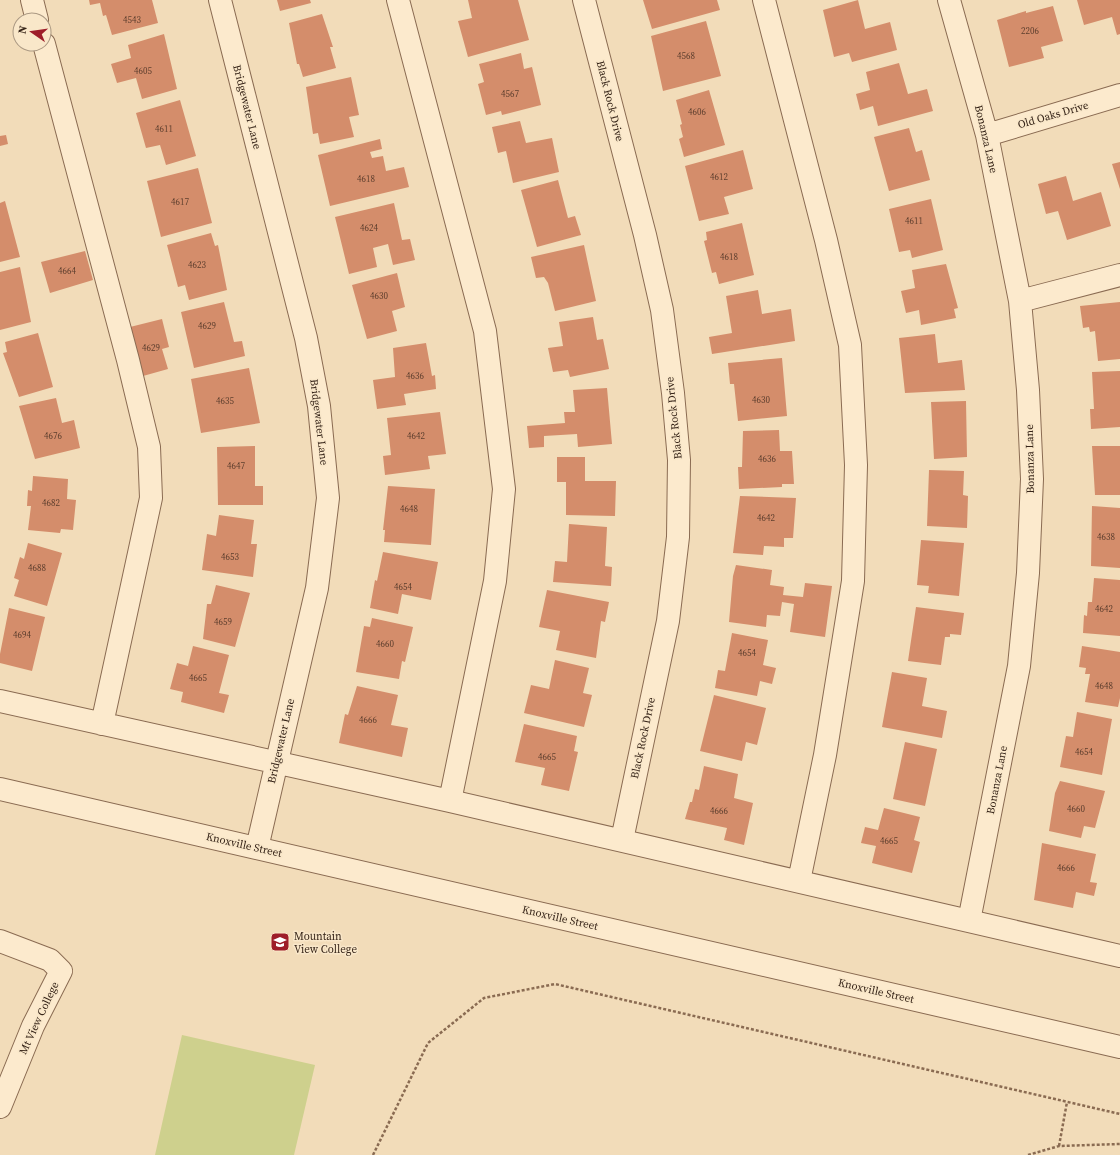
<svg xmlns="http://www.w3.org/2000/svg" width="1120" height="1155" viewBox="0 0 1120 1155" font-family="'Source Serif 4',serif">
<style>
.green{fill:#ced08d}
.building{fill:#d48d6b}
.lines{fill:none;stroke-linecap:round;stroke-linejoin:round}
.minor-casing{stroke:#8a6b52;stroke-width:24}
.path{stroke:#8a6b52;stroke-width:2.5;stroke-dasharray:3 2;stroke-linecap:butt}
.minor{stroke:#fceacd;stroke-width:22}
.labels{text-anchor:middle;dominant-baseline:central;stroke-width:3;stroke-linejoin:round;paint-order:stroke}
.number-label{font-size:9px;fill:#5e3f2e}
.street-label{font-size:11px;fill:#372519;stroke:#f9e7c9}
.poi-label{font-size:11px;fill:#372519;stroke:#f9e7c9;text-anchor:start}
</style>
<rect width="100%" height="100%" fill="#f2dcb9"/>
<!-- green -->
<path class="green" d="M182 1035 315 1065 294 1155H155Z"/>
<!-- building -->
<path class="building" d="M89 0H152L158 23 112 35 106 15 103 16 100 3 90 5Z
M277 0H310L311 3 280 11Z
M468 0H518L529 40 468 57 458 21 472 18Z
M643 0H717L720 10 652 29Z
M858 0 865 29 890 22 897 50 852 62 849 53 834 57 823 10Z
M1077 0H1120V34L1117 35 1112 17 1084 25Z
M1053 6 1063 41 1041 47 1044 58 1009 67 997 20 1026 11V13Z
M322 14 333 47H330L336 68 303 77 299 64H297L289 23Z
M706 21 721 76 663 91 651 36Z
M164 34 177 89 142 99 136 78 117 83 111 64 131 58 128 45Z
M521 53 524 69 532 67 541 105 502 115 501 111 486 115 478 84 484 82 479 64Z
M899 63 908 94 927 89 933 111 878 126 873 106 860 110 856 94 870 90 866 72Z
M351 77 359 115 349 117 354 137 320 144 318 133 313 134 306 87Z
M709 90 725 145 684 157 679 139 683 137 680 125 682 124 676 100Z
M180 100 196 156 166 165 160 145 146 148 136 113Z
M520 121 526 143 552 138 559 172 513 183 506 151 498 153 492 127Z
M909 128 916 152 922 150 930 180 889 191 874 137Z
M6 135 8 144 0 146V136Z
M380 139 382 149 370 152 372 158 383 156 386 171 404 167 409 187 330 206 318 155Z
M743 150 753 189 724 197 729 214 699 221 685 166Z
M1120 162V189L1112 164Z
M198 168 212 223 161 237 147 181Z
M1066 176 1073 201 1101 192 1111 226 1067 240 1058 211 1046 214 1038 184Z
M558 180 568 218 575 216 581 235 537 247 521 190Z
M931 199 943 250 912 258 910 250 899 252 889 209Z
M5 201 20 257 0 262V203Z
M394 203 402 240 410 239 415 260 393 265 388 244 373 248 377 267 349 274 335 217Z
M742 223 754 275 719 284 716 272 712 273 704 241 707 240 706 232Z
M211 233 215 246 218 245 227 290 189 300 185 285 178 287 167 245Z
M584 245 596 301 555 311 548 283 544 277 536 278 531 257Z
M85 251 93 280 50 293 41 262Z
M946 264 958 308 954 309 956 318 921 325 919 310 906 313 901 291 915 288 912 270Z
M20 267 31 322 0 330V272Z
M397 273 405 307 392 311 397 331 367 339 352 285Z
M758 290 762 314 791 309 795 341 712 354 709 337 732 333 726 296Z
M224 302 234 342 242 341 245 356 194 368 181 312Z
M1120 302V359L1098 361 1095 331 1090 332 1089 327 1083 328 1080 306Z
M593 317 597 340 603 339 609 369 570 377 568 370 553 372 548 348 563 346 559 322Z
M162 319 169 347 162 349 168 369 143 376 130 327Z
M38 333 53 387 19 397 3 353 7 352 5 342Z
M935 334 938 363 962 360 965 390 905 393 899 338Z
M426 343 432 376 435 375 436 389 404 394 406 405 377 409 373 380 395 377 393 348Z
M782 358 787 416 738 421 734 384H730L728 363Z
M249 368 260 423 201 433 191 379Z
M1120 371V427L1091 429 1090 409H1094L1092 372Z
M607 388 612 444 578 447 577 434 544 436V447L529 448 527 426 565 423 564 412H575L573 390Z
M56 398 62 423 74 420 80 448 35 459 19 406Z
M966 401 967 457 934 459 931 402Z
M440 412 446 454 428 456 430 469 385 475 383 456 391 455 387 418Z
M779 430 780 451H792L794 484H782V487L739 489 738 467H742L743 431Z
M255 446V486H263V505H218L217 447Z
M1092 446H1120V495H1095Z
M557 457H585V481H616L615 516 566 515V482H557Z
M929 470 964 471 963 495 968 496 967 528 927 526Z
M33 476 68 479 67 499 76 500 73 530 61 529 60 533 28 530 31 506H27L28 490 32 491Z
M388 486 435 489 431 545 384 542 385 530H383Z
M740 496 796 498 793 538H784V547L764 546 763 555 733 553Z
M1092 506 1120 508V568L1091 566Z
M219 515 254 520 251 544H257L253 577 202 570 207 534 216 536Z
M569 524 607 527 605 566 612 567 611 586 553 582 555 561 567 562Z
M921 540 964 543 959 596 928 593 929 586 917 585Z
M28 543 62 553 47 606 14 596 19 580 14 578 20 557 24 559Z
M383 552 438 562 431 600 402 594 398 614 370 608 375 580 377 581Z
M736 565 772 570 770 585 784 587 783 595 803 597 805 583 832 586 825 637 790 632 794 604 782 602 780 616 767 615 766 627 729 622 733 576Z
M1094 578 1120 580V636L1083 633 1084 615 1087 616 1088 602H1092Z
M216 585 250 593 235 647 203 639 207 604H211Z
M547 590 609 602 605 622 601 621 596 658 556 650 560 631 539 627Z
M916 607 964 613 961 635 950 634V637H945L941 665 908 661Z
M9 608 45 617 32 671 0 663V654Z
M372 618 413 627 405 662 402 661 399 679 356 672 364 626 370 627Z
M732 633 768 640 763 665 776 668 772 684 760 681 757 696 715 688 718 670 725 671Z
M193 646 229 655 219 693 229 695 224 713 181 702 183 692 170 689 177 663 188 666Z
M1082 646 1120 652V698L1118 707 1085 702 1090 674H1085L1086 668 1079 667Z
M555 660 589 668 583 693 592 695 584 727 524 713 531 685 549 689Z
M892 672 927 678 922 706 947 711 942 738 882 727Z
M357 686 398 695 391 725 408 728 402 757 339 743 345 714 348 715Z
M714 695 766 708 757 745 746 742 742 761 700 751Z
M1077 712 1112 719 1102 775 1060 767 1066 736 1073 737Z
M524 724 577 736 574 751 578 752 569 791 541 785 545 768 515 762Z
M905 742 937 749 925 806 893 799Z
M704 766 738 774 734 798 753 803 744 845 724 840 727 828 685 819 690 802H692L695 789 699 790Z
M1060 781 1105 791 1095 828 1084 826 1081 838 1049 831 1055 793Z
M884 808 920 817 914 840 920 842 912 873 872 863 876 846 861 843 865 827 878 830Z
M1042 843 1096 854 1090 882 1097 883 1094 896 1076 892 1073 908 1034 900Z"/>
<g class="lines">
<!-- minor casing -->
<g class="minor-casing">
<path id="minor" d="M32 0 37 20
M220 0 306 338 319 406 328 498 317 588 257 848
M398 0 485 331 504 489 495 581 450 801
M584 0 645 235 662 310 673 393 679 460 678 537 668 621 622 840
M764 0 826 240 850 345 856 465 853 581 825 755 799 881
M949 0 987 135 1020 301 1028 390 1032 479 1028 573 1019 666 969 921
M44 44 128 360 149 447 151 498 102 724
M987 135 1120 95
M1020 301 1120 275
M0 701 450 801 1120 956
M0 789 1120 1047
M0 941 50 960 61 971 33 1026 0 1107"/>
</g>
<!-- path -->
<path class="path" d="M1059 1146 1067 1102
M373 1155 428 1043 484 998 555 984 1120 1114
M1028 1155 1059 1146 1120 1144"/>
<!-- minor -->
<use href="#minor" class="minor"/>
</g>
<!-- icons -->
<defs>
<g id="university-square" transform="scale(1)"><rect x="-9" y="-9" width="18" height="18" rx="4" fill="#9e1d29" stroke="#f9e7c9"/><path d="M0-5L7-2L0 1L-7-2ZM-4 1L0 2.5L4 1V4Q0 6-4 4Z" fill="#fff"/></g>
</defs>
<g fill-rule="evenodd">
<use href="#university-square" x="280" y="942"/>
</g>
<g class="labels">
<!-- number labels -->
<g class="number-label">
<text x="132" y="20">4543</text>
<text x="1030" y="31">2206</text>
<text x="686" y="56">4568</text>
<text x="143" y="71">4605</text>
<text x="510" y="94">4567</text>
<text x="697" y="112">4606</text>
<text x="164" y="129">4611</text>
<text x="719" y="177">4612</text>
<text x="366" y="179">4618</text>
<text x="180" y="202">4617</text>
<text x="914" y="221">4611</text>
<text x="369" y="228">4624</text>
<text x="729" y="257">4618</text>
<text x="197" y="265">4623</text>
<text x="67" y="271">4664</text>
<text x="379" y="296">4630</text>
<text x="207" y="326">4629</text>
<text x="151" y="348">4629</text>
<text x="415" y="376">4636</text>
<text x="761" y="400">4630</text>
<text x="225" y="401">4635</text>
<text x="53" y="436">4676</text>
<text x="416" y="436">4642</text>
<text x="767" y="459">4636</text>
<text x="236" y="466">4647</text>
<text x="51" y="503">4682</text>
<text x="409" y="509">4648</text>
<text x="766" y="518">4642</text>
<text x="1106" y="537">4638</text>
<text x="230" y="557">4653</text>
<text x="37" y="568">4688</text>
<text x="403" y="587">4654</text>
<text x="1104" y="609">4642</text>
<text x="223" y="622">4659</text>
<text x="22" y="635">4694</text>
<text x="385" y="644">4660</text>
<text x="747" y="653">4654</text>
<text x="198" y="678">4665</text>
<text x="1104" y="686">4648</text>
<text x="368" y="720">4666</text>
<text x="1084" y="752">4654</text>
<text x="547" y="757">4665</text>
<text x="1076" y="809">4660</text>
<text x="719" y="811">4666</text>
<text x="889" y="841">4665</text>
<text x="1066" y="868">4666</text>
</g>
<!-- street labels -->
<g class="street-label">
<text transform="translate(610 101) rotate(76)">Black Rock Drive</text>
<text transform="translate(247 107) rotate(76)">Bridgewater Lane</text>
<text transform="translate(1053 115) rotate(-16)">Old Oaks Drive</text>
<text transform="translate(986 139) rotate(77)">Bonanza Lane</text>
<text transform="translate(674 418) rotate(-96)">Black Rock Drive</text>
<text transform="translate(319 422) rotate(83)">Bridgewater Lane</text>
<text transform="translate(1030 459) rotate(-91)">Bonanza Lane</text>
<text transform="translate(643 738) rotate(-78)">Black Rock Drive</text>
<text transform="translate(281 741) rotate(-77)">Bridgewater Lane</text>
<text transform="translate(997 780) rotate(-79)">Bonanza Lane</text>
<text transform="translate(244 845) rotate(13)">Knoxville Street</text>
<text transform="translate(560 918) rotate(13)">Knoxville Street</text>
<text transform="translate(876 991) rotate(13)">Knoxville Street</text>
<text transform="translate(39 1018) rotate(-65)">Mt View College</text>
</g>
<!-- poi labels -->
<g class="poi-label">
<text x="294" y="936">Mountain<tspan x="294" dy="13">View College</tspan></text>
</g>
</g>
<!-- north arrow -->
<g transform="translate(32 32) rotate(283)"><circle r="19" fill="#f9e7c9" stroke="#ab9983"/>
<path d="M0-3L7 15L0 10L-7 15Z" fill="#9e1d29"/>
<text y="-6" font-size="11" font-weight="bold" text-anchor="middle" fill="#372519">N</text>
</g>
</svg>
